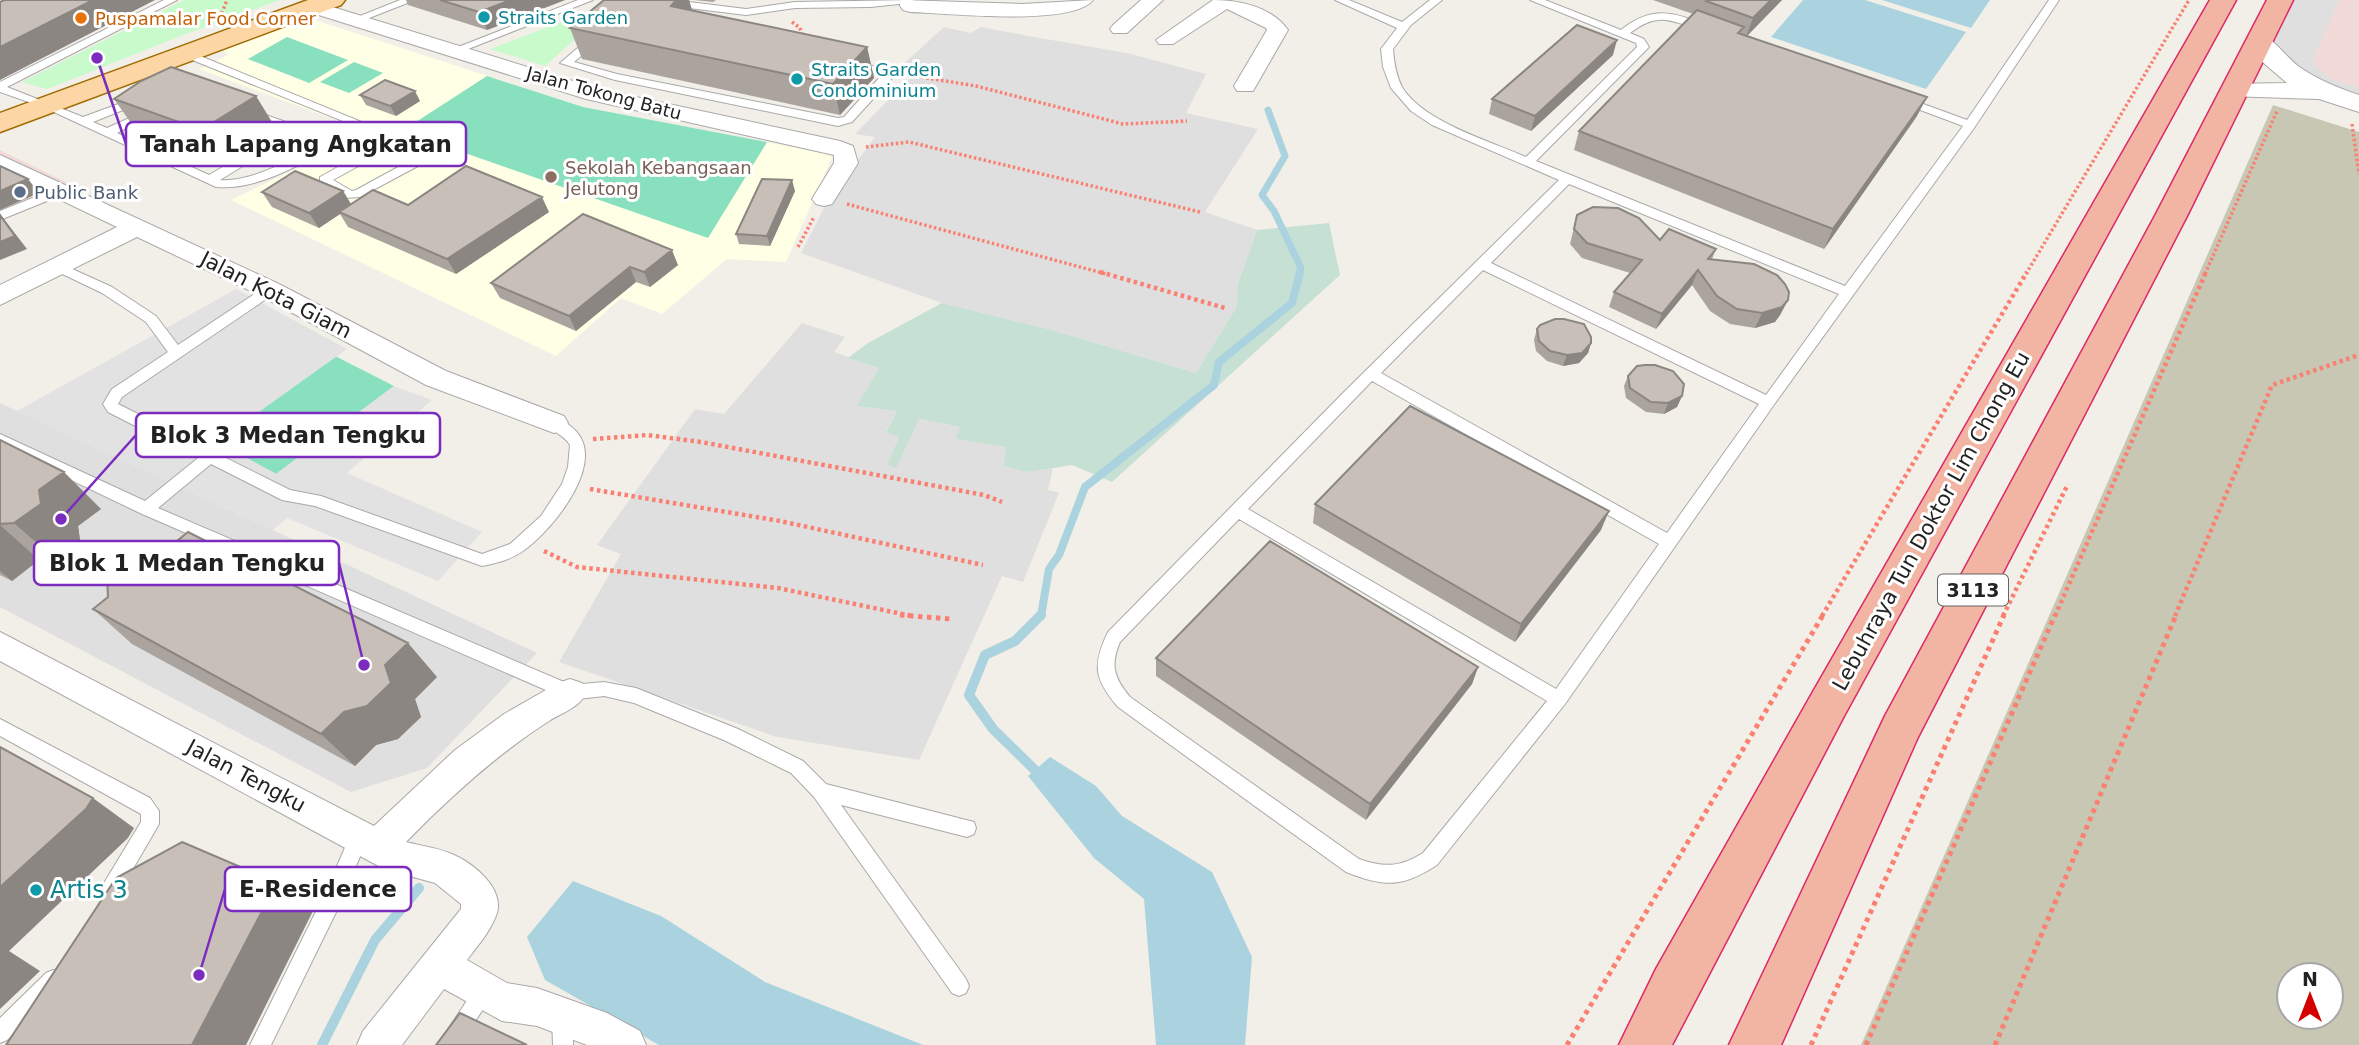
<svg xmlns="http://www.w3.org/2000/svg" width="2359" height="1045" viewBox="0 0 2359 1045" font-family="'DejaVu Sans',sans-serif">
<style>
.residential{fill:#e0dfdf}
.commercial{fill:#f2dad9}
.education{fill:#ffffe5}
.construction{fill:#c7c7b4;fill-rule:evenodd}
.wetland{fill:#c6e0d4}
.park{fill:#c8facc}
.pitch{fill:#88e0be}
.parking{fill:#e2e2e2}
.water{fill:#aad3df}
.lines{fill:none;stroke-linecap:round;stroke-linejoin:round}
.stream-far2{stroke:#aad3df;stroke-width:7}
.stream-far1{stroke:#aad3df;stroke-width:8}
.stream{stroke:#aad3df;stroke-width:10}
.service-casing{stroke:#a9a9a9;stroke-width:2}
.minor-casing{stroke:#a9a9a9;stroke-width:2}
.tertiary-casing{stroke:#a9a9a9;stroke-width:2}
.primary-casing{stroke:#a06b00;stroke-width:3}
.trunk-casing{stroke:#dc2a67;stroke-width:3}
.path-far2{stroke:#fa8072;stroke-width:3.5;stroke-dasharray:2.5 2.5;stroke-linecap:butt}
.path-far1{stroke:#fa8072;stroke-width:4.5;stroke-dasharray:3.5 3.5;stroke-linecap:butt}
.path{stroke:#fa8072;stroke-width:5;stroke-dasharray:4.5 4.5;stroke-linecap:butt}
.service{fill:#fff;fill-rule:evenodd}
.minor{fill:#fff;fill-rule:evenodd}
.tertiary{fill:#fff;fill-rule:evenodd}
.primary{fill:#fcd6a4;fill-rule:evenodd}
.trunk{fill:#f2b4a3;fill-rule:evenodd}
.wall{fill:#aba49e}
.shaded-wall{fill:#8b8681}
.building{fill:#c7bfb8;stroke:#8b8681;stroke-width:2}
.culture-dot{fill:#0f9aa8;stroke:#fff;stroke-width:2.5}
.food-dot{fill:#e8710a;stroke:#fff;stroke-width:2.5}
.education-dot{fill:#8d6e63;stroke:#fff;stroke-width:2.5}
.service-dot{fill:#5c6f8a;stroke:#fff;stroke-width:2.5}
.labels{text-anchor:middle;dominant-baseline:central;stroke-width:6;stroke-linejoin:round;paint-order:stroke}
.far-culture-label{font-size:18px;fill:#0d838f;stroke:#fff;text-anchor:start}
.far-food-label{font-size:18px;fill:#c56008;stroke:#fff;text-anchor:start}
.far-street-label{font-size:18px;fill:#222;stroke:#fff}
.far-education-label{font-size:18px;fill:#785e54;stroke:#fff;text-anchor:start}
.far-service-label{font-size:18px;fill:#4e5e75;stroke:#fff;text-anchor:start}
.shield{fill:#fff;stroke:#646464;stroke-width:2}
.shield-label{font-size:19px;font-weight:bold;fill:#222}
.street-label{font-size:21px;fill:#222;stroke:#fff}
.near-culture-label{font-size:24px;fill:#0d838f;stroke:#fff;text-anchor:start}
.leader{fill:none;stroke:#7b2cbf;stroke-width:2.5}
.callout-dot{fill:#7b2cbf;stroke:#fff;stroke-width:2.5}
.callout{fill:#fff;stroke:#7b2cbf;stroke-width:2.5}
.callout-label{font-size:23px;text-anchor:middle;font-weight:bold;fill:#222}
</style>
<rect width="100%" height="100%" fill="#f2efe9"/>
<!-- residential -->
<path class="residential" d="M2280 0H2359V104L2267 53Z
M944 27 971 33 981 27 1034 37 1127 53 1206 74 1186 113 1258 129 1205 212 1257 230 1238 284 1236 308 1196 373 1052 330 942 303 801 253 827 202 875 137 855 134 912 76 898 69Z
M802 323 845 337 834 352 879 368 858 406 897 411 886 431 899 437 888 464 896 467 918 419 960 427 957 439 1007 447 1005 466 1027 472 1053 468 1048 490 1059 493 1023 582 1002 576 919 760 777 737 559 662 621 554 597 545 695 409 724 414Z
M0 403 537 653 427 768 351 792 0 607Z"/>
<!-- commercial -->
<path class="commercial" d="M2339 0H2359V88L2332 79 2312 63Z
M0 150 80 189 0 221Z"/>
<!-- education -->
<path class="education" d="M306 17 583 107 833 155 786 262 727 259 662 314 621 298 556 356 231 200 371 133 199 69 228 55 222 49Z"/>
<!-- construction -->
<path class="construction" d="M2273 105 2359 132V1045H1861ZM2289 975H2331V1017H2289Z"/>
<!-- wetland -->
<path class="wetland" d="M1329 223 1340 275 1112 482 1072 465 1027 472 1004 466 1006 447 956 439 960 427 919 419 896 468 887 465 899 437 886 432 897 411 857 406 879 368 848 358 868 343 942 303 1052 330 1196 373 1236 308 1238 284 1257 230Z"/>
<!-- park -->
<path class="park" d="M184 0H280L186 34 47 89 22 82Z
M619 0 545 66 490 49Z"/>
<!-- pitch -->
<path class="pitch" d="M287 37 348 60 309 83 248 59Z
M354 62 383 73 349 93 320 82Z
M487 76 583 107 767 142 708 238 402 131Z
M335 356 394 386 276 474 216 441Z"/>
<!-- parking -->
<path class="parking" d="M236 289 347 349 217 442 276 474 394 386 432 400 347 473 482 532 438 581 287 518 273 530 17 411Z"/>
<!-- water -->
<path class="water" d="M1803 0H1865L1966 32 1926 89 1771 37Z
M1882 0H1990L1971 28Z
M1050 757 1096 786 1122 816 1212 872 1252 957 1245 1045H1156L1144 899 1094 858 1028 776Z
M573 881 661 916 765 982 923 1045H659L545 980 527 937Z"/>
<g class="lines">
<!-- stream-far2 -->
<path class="stream-far2" d="M1268 110 1285 156 1262 195 1274 211 1301 268 1299 274"/>
<!-- stream-far1 -->
<path class="stream-far1" d="M1041 616 1049 569 1059 555 1085 487 1214 385 1219 362 1292 303 1300 272"/>
<!-- stream -->
<path class="stream" d="M1041 615 1015 641 985 655 969 695 993 729 1042 777
M322 1045 375 940 419 888"/>
<!-- service casing -->
<g class="service-casing">
<path id="service" d="M164 0H177L7 87 83 117 135 98H143V102L93 122 107 128 145 111H153V115L117 133 209 175 282 132V129L247 116 245 114 251 110 292 124 294 130 342 132 347 139 345 142C306 160 260 191 216 187L43 107 0 92V82ZM290 137 333 138C301 153 255 183 220 180Z
M400 0H415L359 22 350 20Z
M578 0H593L458 53 448 51Z
M914 0 909 3 870 7 795 8 746 15 689 8 684 5 689 2 746 9 795 2Z
M1335 0H1349L1402 22 1430 0H1442L1411 25 1393 49C1394 62 1396 75 1402 87 1423 122 1490 141 1526 157L1637 47 1636 43 1530 0H1545L1621 30C1653 5 1673 12 1708 26V30L1704 31C1672 22 1660 10 1630 33L1644 39 1649 47 1647 49 1536 161 1845 286 1963 126 1899 102V98H1907L1967 120 2049 0H2059L1974 128 1773 406 1565 704 1437 865C1402 888 1384 887 1346 872L1118 707C1094 679 1092 665 1108 632L1344 392 1559 180 1432 125 1411 111 1391 88 1383 67 1381 49 1397 28ZM1569 184 1839 294 1766 395 1491 263ZM1483 270 1759 404 1667 533 1381 373ZM1372 381 1659 544 1556 689 1248 509ZM1239 519 1547 701 1423 853C1401 867 1384 868 1359 859L1130 697C1114 678 1110 665 1120 642Z
M660 5 707 15 711 21 703 32 878 67 893 77 852 122 838 126 615 80 560 63 619 13ZM660 11 699 19 692 33 694 36 874 73 880 77 844 117 838 118 617 74 574 62 626 18Z
M180 51H188L435 152 431 159 360 197 346 198 320 183V177L387 139 180 55ZM398 144 422 154 356 190 352 191 333 180Z
M60 187 64 188V194L0 220V211Z
M59 263 112 287 156 316 178 345 265 287H275L277 290 275 293 122 397 118 404 290 490 321 496 482 554 510 544 541 516 562 484 568 467 570 445C564 435 552 432 547 423L549 419C557 417 562 420 569 425 614 456 553 530 523 551 510 560 497 563 482 566L315 506 282 500 211 464 158 508 571 685 604 682 636 688 738 729 803 761 826 784 974 822 976 828 974 834 967 837 841 805 966 979 969 986 966 993 959 996 952 993 814 797 791 773 726 741 634 703 604 696 570 700 564 698 140 513 0 446V434L145 501 198 458 108 412 103 404 112 389 168 352 146 322 102 293 54 270 52 267Z
M0 719 150 798 159 811V824L115 900 108 902 101 900 98 893 141 822V814L0 736Z
M359 828 366 831 368 837 343 898 271 1045H250L329 885 352 831Z
M53 970 60 973 63 980 60 987 7 1040 0 1043V1018L46 973Z
M484 982 491 985 494 992 460 1045H438L477 985Z
M562 1006 569 1009 572 1016 573 1045H553L552 1016 555 1009Z"/>
</g>
<!-- minor casing -->
<g class="minor-casing">
<path id="minor" d="M901 0 1022 4 1093 0C1073 27 944 13 910 12L903 10 900 6Z
M1141 0H1163L1127 33H1113L1110 29 1113 25Z
M1213 0C1240 0 1272 7 1288 30L1253 91H1237L1234 86 1267 30 1266 28 1227 9 1173 44H1159L1156 40Z
M313 1 599 89 840 141 853 146 858 163 832 204 824 206 816 204 812 199 834 163V155L586 99 306 11 303 7 306 3Z
M0 155 279 284 446 371 564 416 568 423 564 430 554 433 426 385 261 296 137 237 0 305V285L117 227 0 171Z
M0 632 374 826 455 750 504 714 558 683 570 679 582 683 586 693C579 708 563 712 549 721 496 755 450 797 406 842 422 846 439 848 454 855 474 864 504 888 497 913 491 931 478 945 467 960L507 983 537 988 607 1013 640 1031 646 1045H587L537 1026 502 1021 444 989 402 1045H357L363 1031 461 909V904L435 883 384 869 0 661Z"/>
</g>
<!-- tertiary casing -->
<g class="tertiary-casing">
<path id="tertiary" d="M2259 34C2274 38 2285 56 2298 66 2316 79 2338 88 2359 95V112L2319 99 2227 96 2223 90 2227 84 2287 83 2260 60 2246 42 2250 37Z"/>
</g>
<!-- primary casing -->
<g class="primary-casing">
<path id="primary" d="M308 0H345L341 5 0 132V113Z"/>
</g>
<!-- trunk casing -->
<g class="trunk-casing">
<path id="trunk" d="M2210 0H2236L1844 716 1672 1045H1619L1656 969 1814 690Z
M2267 0H2293L2188 214 1918 737 1781 1045H1729L1885 716 2156 214Z"/>
</g>
<!-- path-far2 -->
<path class="path-far2" d="M220 18 227 0
M792 22 800 28 803 37
M903 69 921 77 976 86 1123 124 1187 121
M2352 124 2359 174
M866 147 909 142 1200 212
M847 204 1106 274
M798 247 814 217
M2026 274 2189 0
M2205 274 2277 111"/>
<!-- path-far1 -->
<path class="path-far1" d="M1100 272 1225 308
M593 439 647 435 701 442 984 495 1002 502
M590 489 780 521 983 565
M544 551 577 567 778 588 912 616
M1822 616 2027 272
M2003 616 2068 484
M2055 616 2206 272
M2175 616 2272 385 2359 355"/>
<!-- path -->
<path class="path" d="M900 615 951 619
M1567 1045 1823 615
M1811 1045 2004 615
M1866 1045 2055 615
M1995 1045 2176 615"/>
<!-- service -->
<use href="#service" class="service"/>
<!-- minor -->
<use href="#minor" class="minor"/>
<!-- tertiary -->
<use href="#tertiary" class="tertiary"/>
<!-- primary -->
<use href="#primary" class="primary"/>
<!-- trunk -->
<use href="#trunk" class="trunk"/>
</g>
<!-- wall -->
<path class="wall" d="M406 0H565L487 30 408 5Z
M604 0H689L692 10 867 47 874 78 840 115 582 59 570 28Z
M694 0H716L713 2Z
M1653 0H1782L1747 36 1917 116 1824 249 1574 150 1579 131 1693 14Z
M1613 55 1531 131 1489 114 1492 99Z
M360 95 420 101 396 116 366 105Z
M114 99 277 130 224 163 138 133Z
M343 191 351 204 408 205 549 212 456 274 348 227 340 214 319 228 272 207 262 192Z
M795 191 770 246 739 244 736 234Z
M583 214 678 265 650 287 636 282 576 331 500 298 491 283Z
M1577 215 1660 240 1716 249 1712 259 1788 300 1780 315 1775 322 1755 328 1730 324 1710 311 1692 285 1656 329 1609 307 1614 292 1630 273 1582 258 1570 244Z
M1537 329 1591 343 1588 353 1579 363 1563 366 1547 361 1536 351 1534 340Z
M1628 376 1682 396 1677 407 1664 414 1646 412 1626 398 1624 386Z
M0 440 101 509 78 526 80 540 55 559 39 560 12 581 0 575Z
M1315 504 1601 530 1515 642 1313 523Z
M155 559 437 677 415 699 421 717 398 739 376 745 355 766 132 644 93 609Z
M1156 658 1478 667 1472 684 1366 820 1156 676Z"/>
<!-- shaded-wall -->
<path class="shaded-wall" d="M93 0H155L0 80V47Z
M511 0H565L487 30 479 12Z
M676 0H689L695 21 671 6Z
M1771 0H1782L1746 37 1753 18Z
M1617 40 1613 55 1531 131 1535 116Z
M867 47 874 78 840 115 833 84Z
M415 91 420 101 396 116 390 106Z
M256 96 277 130 224 163 201 130Z
M1927 97 1917 116 1824 249 1833 229Z
M28 179 39 193 0 210V191Z
M792 180 795 191 770 246 767 236Z
M343 191 352 206 339 212 340 214 319 228 309 213Z
M542 197 549 212 456 274 447 259Z
M0 214 27 249 0 260Z
M672 250 678 265 650 287 644 272Z
M630 267 636 282 576 331 569 316Z
M1698 270 1692 285 1656 329 1662 314Z
M1788 300 1780 315 1775 322 1755 328 1762 313Z
M1591 343 1588 353 1579 363 1563 366 1567 355Z
M1682 396 1677 407 1664 414 1668 403Z
M64 472 101 509 78 526 80 540 55 559 14 523 39 490Z
M1609 511 1601 530 1515 642 1521 624Z
M0 525 39 560 12 581 0 571Z
M408 643 437 677 415 699 421 717 398 739 376 745 355 766 321 734 385 665Z
M1478 667 1472 684 1366 820 1370 804Z
M93 798 134 828 128 838 9 951 40 971 0 1009V887Z
M281 875 317 903 246 1045H192Z"/>
<!-- building -->
<path class="building" d="M4 0H93L0 47V2Z
M440 0H511L479 12Z
M604 0H676L671 6 867 47 833 84 570 28Z
M1707 0H1771L1753 18 1706 1Z
M1697 10 1744 27 1738 33 1927 97 1833 229 1579 131Z
M1577 25 1617 40 1535 116 1492 99Z
M171 67 256 96 201 130 114 99 141 81Z
M385 80 415 91 390 106 360 95Z
M0 166 28 179 0 191Z
M466 166 542 197 447 259 339 212 373 190 408 205Z
M295 171 343 191 309 213 262 192Z
M762 179 792 180 767 236 736 234Z
M1593 207 1618 208 1639 218 1660 240 1669 229 1716 249 1708 259 1754 264 1777 275 1785 284 1789 292 1788 300 1782 307 1762 313 1737 309 1717 296 1698 270 1662 314 1614 292 1642 260 1587 243 1574 229 1577 215Z
M583 214 672 250 644 272 630 267 569 316 491 283Z
M0 215 15 236 0 242Z
M1555 319H1564L1584 324 1591 337V343L1582 353 1567 355 1550 351 1539 341 1537 329 1540 325Z
M1645 365H1655L1673 371 1684 384 1682 396 1668 403 1651 402 1630 388 1628 376 1637 366Z
M1410 406 1609 511 1521 624 1315 504Z
M0 440 64 472 39 490 41 504 14 523 0 524Z
M188 532 408 643 385 665 391 683 367 706 344 712 321 734 93 609 108 597 107 576 135 555 146 554 155 559Z
M1270 541 1478 667 1370 804 1156 658Z
M0 747 93 798 86 809 0 887Z
M182 842 257 874 281 875 192 1045H6L116 878Z
M460 1013 527 1045H436Z"/>
<!-- markers -->
<g class="culture-dot">
<circle cx="484" cy="17" r="7"/>
<circle cx="797" cy="79" r="7"/>
<circle cx="36" cy="890" r="7"/>
</g>
<circle class="food-dot" cx="81" cy="18" r="7"/>
<circle class="education-dot" cx="551" cy="177" r="7"/>
<circle class="service-dot" cx="20" cy="192" r="7"/>
<g class="labels">
<!-- far-culture labels -->
<g class="far-culture-label">
<text x="498" y="17">Straits Garden</text>
<text x="811" y="69">Straits Garden<tspan x="811" dy="21">Condominium</tspan></text>
</g>
<!-- far-food labels -->
<g class="far-food-label">
<text x="95" y="18">Puspamalar Food Corner</text>
</g>
<!-- far-street labels -->
<g class="far-street-label">
<text transform="translate(604 93) rotate(15)">Jalan Tokong Batu</text>
</g>
<!-- far-education labels -->
<g class="far-education-label">
<text x="565" y="167">Sekolah Kebangsaan<tspan x="565" dy="21">Jelutong</tspan></text>
</g>
<!-- far-service labels -->
<g class="far-service-label">
<text x="34" y="192">Public Bank</text>
</g>
<!-- shield labels -->
<rect class="shield" x="1938" y="574.5" width="70" height="31" rx="5"/>
<g class="shield-label">
<text x="1973" y="590">3113</text>
</g>
<!-- street labels -->
<g class="street-label">
<text transform="translate(276 295) rotate(27)">Jalan Kota Giam</text>
<text transform="translate(1931 521) rotate(-61)">Lebuhraya Tun Doktor Lim Chong Eu</text>
<text transform="translate(246 776) rotate(28)">Jalan Tengku</text>
</g>
<!-- near-culture labels -->
<g class="near-culture-label">
<text x="50" y="890">Artis 3</text>
</g>
</g>
<!-- callouts -->
<path class="leader" d="M97 58L126 144M61 519L136 435M364 665L339 563M199 975L225 889"/>
<g class="callout-dot">
<circle cx="97" cy="58" r="7"/>
<circle cx="61" cy="519" r="7"/>
<circle cx="364" cy="665" r="7"/>
<circle cx="199" cy="975" r="7"/>
</g>
<g class="callout">
<rect x="126" y="122" width="340" height="44" rx="7"/>
<rect x="136" y="413" width="304" height="44" rx="7"/>
<rect x="34" y="541" width="305" height="44" rx="7"/>
<rect x="225" y="867" width="186" height="44" rx="7"/>
</g>
<g class="callout-label">
<text x="296" y="152">Tanah Lapang Angkatan</text>
<text x="288" y="443">Blok 3 Medan Tengku</text>
<text x="187" y="571">Blok 1 Medan Tengku</text>
<text x="318" y="897">E-Residence</text>
</g>
<!-- north arrow -->
<g transform="translate(2310 996)"><circle r="33" fill="#ffffff" stroke="#a7a7a7" stroke-width="2"/>
<path d="M0-5L12 26L0 18L-12 26Z" fill="#d40000"/>
<text y="-10" font-size="19" font-weight="bold" text-anchor="middle" fill="#222222">N</text>
</g>
</svg>
